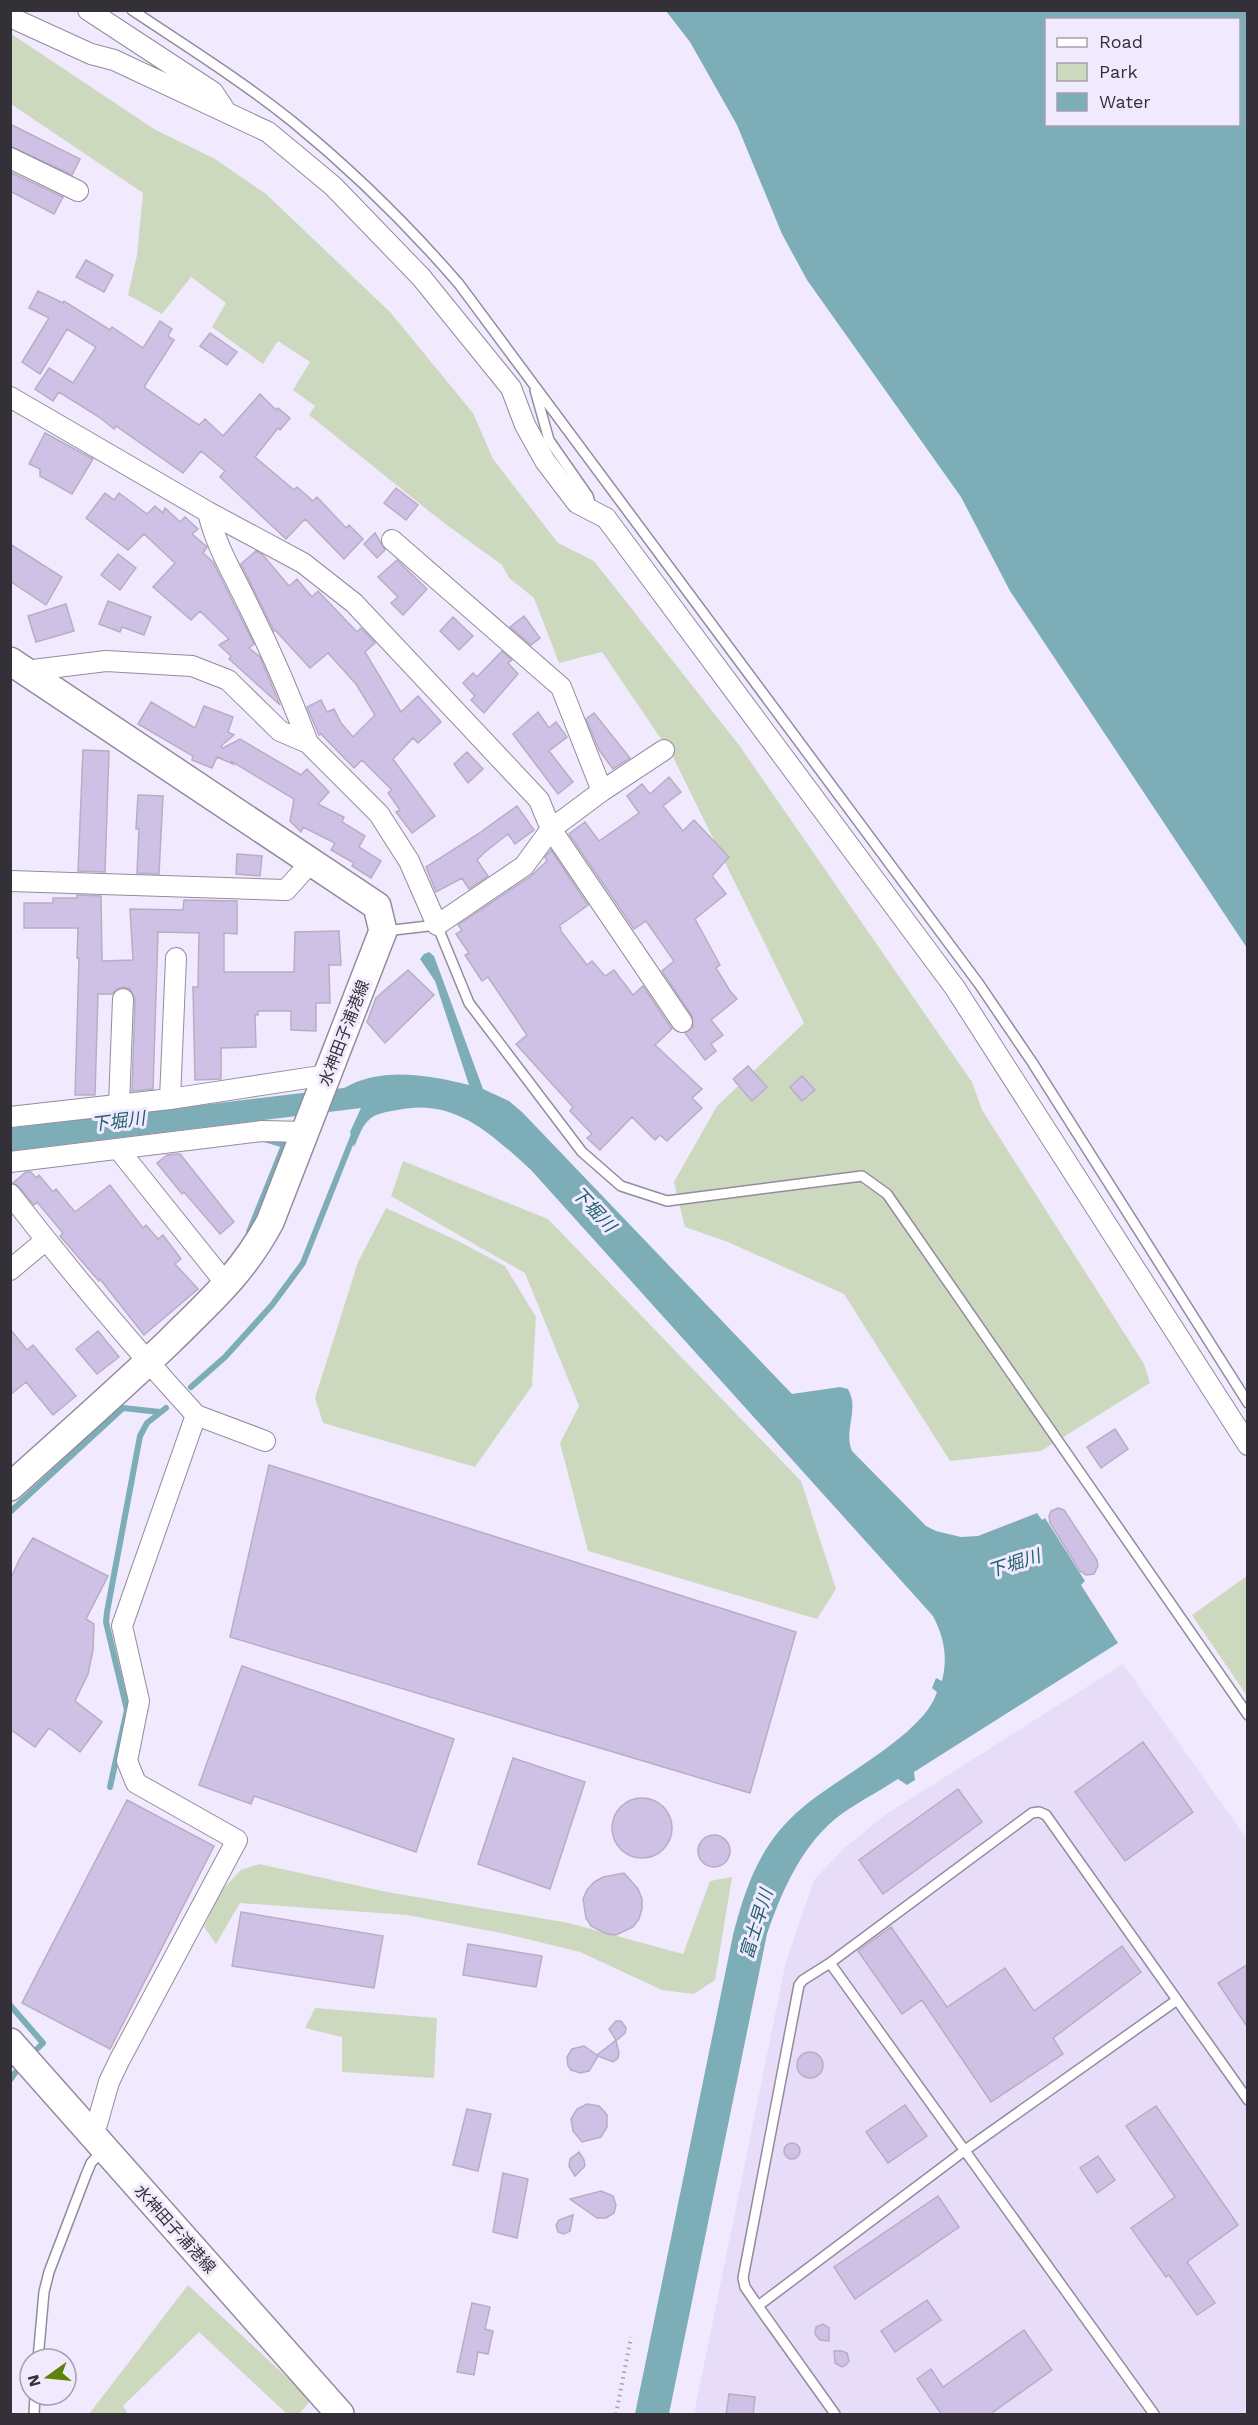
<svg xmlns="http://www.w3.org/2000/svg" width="1258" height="2425" viewBox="0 0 1258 2425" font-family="'Work Sans','Noto Sans JP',sans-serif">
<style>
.built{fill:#e7ddf9}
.green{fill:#cdd9bf}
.water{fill:#7daeb7;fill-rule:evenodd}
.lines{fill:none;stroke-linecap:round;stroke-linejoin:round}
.stream{stroke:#7daeb7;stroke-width:6}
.building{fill:#cfc1e6;stroke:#b6aec2;stroke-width:1.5}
.service-casing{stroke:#938b9e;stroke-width:12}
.minor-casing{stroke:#938b9e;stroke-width:22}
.secondary-casing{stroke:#938b9e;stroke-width:30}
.path{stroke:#a6a1b0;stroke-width:4;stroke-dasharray:1.5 4.5;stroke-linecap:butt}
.service{stroke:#fff;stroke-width:9}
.minor{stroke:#fff;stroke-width:20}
.secondary{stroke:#fff;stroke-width:27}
.labels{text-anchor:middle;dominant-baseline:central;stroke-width:6;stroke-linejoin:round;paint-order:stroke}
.street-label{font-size:16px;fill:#333038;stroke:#f1eafe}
.water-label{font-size:18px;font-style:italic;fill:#1f616c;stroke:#f1eafe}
</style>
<rect width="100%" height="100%" fill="#f1eafe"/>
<!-- built -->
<path class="built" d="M1123 1664 1247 1839V2414H694L786 1961 814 1880 843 1849 888 1813Z"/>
<!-- green -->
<path class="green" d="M10 33 154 129 215 159 266 194 390 312 473 413 493 459 558 543 594 561 739 745 972 1082 982 1110 1144 1364 1150 1383 1041 1451 950 1461 844 1294 728 1242 685 1227 674 1182 717 1106 804 1023 672 755 602 652 559 663 534 598 509 578 502 565 444 523 309 415 315 406 293 390 310 362 278 341 263 364 212 327 226 303 191 277 162 314 128 295 137 255 143 193 11 104Z
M403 1161 548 1219 801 1481 836 1589 817 1619 588 1551 560 1443 579 1406 525 1273 391 1196Z
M386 1208 458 1241 505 1266 536 1317 532 1386 475 1467 323 1423 315 1398 358 1262Z
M1247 1576V1696L1192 1615Z
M259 1864 387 1892 569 1923 683 1954 710 1881 732 1877 715 1980 694 1994 662 1990 580 1952 506 1934 407 1915 240 1903 216 1944 204 1927 221 1891 241 1870Z
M315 2008 437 2018 434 2078 342 2072V2037L305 2028Z
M188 2285 311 2400 299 2414H287L199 2332 123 2406 128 2414H89Z"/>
<!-- water -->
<path class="water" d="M666 11H1247V948L1010 591 961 497 807 280 782 234 737 125 690 42ZM1046 20H1238V124H1046Z
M429 952 434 956 483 1089 509 1101 522 1112 792 1394 840 1387 848 1389C860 1410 843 1430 852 1451L926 1526 936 1531 961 1537 978 1536 1037 1513 1042 1520 1045 1518 1085 1581 1081 1585 1118 1643 914 1772 915 1780 907 1785 898 1779C878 1792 854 1804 835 1819 800 1849 782 1891 767 1934L669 2414H635L733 1935C746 1885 761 1842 802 1808 836 1778 924 1735 937 1692L932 1688 936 1678 942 1681C948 1657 944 1637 933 1616L531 1170C492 1135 455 1097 397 1110 387 1112 374 1113 367 1122 361 1128 358 1139 354 1147L350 1132 361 1108 11 1151 10 1128 344 1088C381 1066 430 1075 469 1085L435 981 420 959 424 954Z"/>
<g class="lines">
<!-- stream -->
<path class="stream" d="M249 1232 284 1145 264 1139
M191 1387 225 1357 272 1305 303 1263 355 1132
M10 1512 123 1408 160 1412
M110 1787 127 1710 106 1622 107 1612 140 1436 147 1423 166 1408
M10 2005 43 2043 38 2048
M10 2080 15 2073"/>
</g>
<!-- building -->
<path class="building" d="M10 124 80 159 72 175 10 146Z
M10 172 63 197 54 214 10 191Z
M86 260 113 275 104 292 76 277Z
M38 291 63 303 64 301 110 330 112 327 143 348 160 321 172 329 168 336 174 340 144 387 199 425 205 419 223 436 260 394 276 410 278 408 290 418 280 430 278 428 255 457 294 490 297 487 313 501 317 497 346 528 349 525 363 539 344 559 305 519 286 539 220 477 225 471 201 451 183 473 116 426 114 429 99 417 59 392 53 401 35 389 49 368 73 383 96 347 67 329 40 374 22 362 49 318 29 308Z
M210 333 237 352 227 365 200 346Z
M45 433 93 459 72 494 40 476V469L29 464Z
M396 488 418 505 406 520 384 503Z
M105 493 114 500 119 493 147 514 155 506 163 513 165 508 180 522 185 517 198 529 192 534 207 547 203 553 213 562 254 644 249 648 260 657 280 705 229 659 231 656 219 645 229 639 200 611 191 620 153 587 175 563 144 534 128 550 86 518Z
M375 533 385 550 377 558 364 544Z
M10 544 62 577 46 605 10 581Z
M256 551 263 555 289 586 297 579 312 597 318 591 357 632 361 628 375 643 365 652 401 712 418 696 441 722 418 743 413 738 393 759 435 816 412 833 396 812 400 810 388 793 392 790 362 760 354 768 321 734 319 735 307 707 321 700 327 712 334 709 341 723 353 737 375 715 356 684 328 653 310 668 275 630 274 631 241 564Z
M118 554 136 568 120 590 101 575Z
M397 560 427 589 403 615 391 603 398 597 378 577Z
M108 601 151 617 144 635 122 627 120 632 99 624Z
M66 604 74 631 36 642 28 616Z
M524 616 540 638 531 645 510 627Z
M453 617 473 636 459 650 440 631Z
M502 651 512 660 508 663 518 674 484 713 471 700 475 696 463 683 473 673 477 677Z
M151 702 195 728 204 706 233 717 228 732 234 735 221 746 223 748 240 739 301 775 307 769 329 792 318 804 344 817 342 822 365 836 359 847 381 861 371 878 352 866 354 863 331 850 335 843 303 827 301 832 290 821 294 799 231 761 233 764 217 757 212 768 192 760 193 756 138 724Z
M538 712 549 728 556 722 567 737 549 751 573 782 558 794 513 734Z
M594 713 630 758 613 769 599 750 586 719Z
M83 750 109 751 105 872 78 871Z
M467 752 483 769 468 783 454 764Z
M669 777 681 792 663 806 683 831 694 820 729 857 712 876 726 894 695 919 720 965 716 968 730 991 737 999 711 1020 723 1035 711 1044 716 1051 705 1060 685 1033 693 1027 692 1016 662 971 674 961 646 921 634 929 569 834 585 822 599 841 639 813 627 796 642 784 650 794Z
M138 795 163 796 159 874 137 873 139 829H136Z
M517 806 534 830 515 844 508 834 485 852 477 860 488 876 469 889 462 878 436 892 426 867 478 834Z
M551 850 588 905 559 926 561 928 560 930 587 965 592 961 605 976 614 970 633 995 643 986 672 1029 655 1045 702 1089 692 1098 702 1108 667 1141 660 1135 655 1140 632 1117 600 1150 587 1138 592 1134 570 1111 573 1107 516 1044 527 1035 488 977 482 981 465 955 469 953 456 934 462 930 458 925 531 876 547 861 545 857Z
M237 854 262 856 260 876 236 874Z
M77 895 101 896 102 961 133 960 130 909 183 910 184 900 237 901V934L224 933V972H294L295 932 339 931 341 965H329L330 1003H316V1031L291 1030V1011H258V1015H255L256 1047 221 1048V1079L195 1080 193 987H198L199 933 158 932 153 1089 132 1091 135 999 130 989 123 987 117 989 112 994H98L95 1095H75L79 958H77L78 928H24V903H53V898H77Z
M408 970 434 995 385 1043 367 1022 376 998Z
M748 1066 767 1087 752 1101 733 1079Z
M802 1076 815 1090 802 1101 790 1087Z
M177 1154H180L234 1222 220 1234 184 1192 182 1194 157 1163 167 1155Z
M26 1172H31L36 1178 39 1175 53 1192 56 1189 75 1212 110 1185 143 1228 146 1225 158 1239 163 1235 181 1259 175 1264 198 1289 144 1335 100 1279 99 1281 60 1236 63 1233 37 1202 34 1205 19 1187 13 1183Z
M10 1329 27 1350 33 1345 76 1396 53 1415 26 1382 10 1395Z
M98 1331 119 1357 97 1374 76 1349Z
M1115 1429 1128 1449 1101 1468 1087 1447Z
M269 1465 796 1632 750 1793 230 1637Z
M1058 1508 1064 1510 1097 1560 1098 1566 1094 1574 1086 1575 1080 1571 1050 1523 1049 1516 1051 1511Z
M33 1538 108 1576 86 1619 94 1624 93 1650 88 1674 75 1701 102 1722 80 1752 49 1728 35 1747 10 1729V1580L20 1558Z
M242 1666 454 1739 416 1852 254 1796 251 1804 199 1785Z
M1143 1742 1193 1812 1125 1861 1075 1792Z
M513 1758 585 1782 550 1889 478 1864Z
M958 1789 982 1822 883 1894 859 1860Z
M612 1828a30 30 0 1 1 60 0a30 30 0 1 1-60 0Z
M127 1800 214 1846 110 2049 22 2003Z
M698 1851a16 16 0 1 1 32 0a16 16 0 1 1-32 0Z
M624 1873 638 1889 642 1899V1909L639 1919 633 1927 616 1935 607 1934 591 1926 586 1918 583 1899 587 1890 594 1882 603 1877Z
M241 1912 383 1936 374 1988 232 1966Z
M891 1927 947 2007 1005 1968 1034 2011 1122 1946 1141 1972 1053 2038 1063 2054 991 2102 922 2000 902 2014 858 1951Z
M468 1944 542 1956 536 1987 463 1975Z
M1248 1964V2028L1218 1983Z
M616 2021H621L626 2028 625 2033 616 2041 619 2053 618 2058 613 2062 598 2056 589 2071 580 2073 571 2070 568 2066 567 2057 572 2049 584 2046 597 2055 616 2040 609 2029Z
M797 2065a13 13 0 1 1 26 0a13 13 0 1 1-26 0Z
M587 2104 599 2106 603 2110 607 2115V2127L601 2137 582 2142 573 2131 571 2119 577 2109Z
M905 2105 927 2136 888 2163 866 2132Z
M1156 2106 1238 2225 1187 2262 1215 2303 1197 2315 1169 2275 1166 2277 1131 2228 1175 2197 1126 2126Z
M467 2109 491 2114 478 2171 453 2165Z
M784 2151a8 8 0 1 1 16 0a8 8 0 1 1-16 0Z
M579 2152 584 2160 585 2166 575 2176 569 2166 570 2159Z
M1098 2156 1115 2180 1097 2193 1080 2168Z
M503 2173 528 2179 517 2238 493 2232Z
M601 2191 613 2196 616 2205 614 2213 606 2218H597L570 2199Z
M938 2196 959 2227 855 2299 834 2267Z
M573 2215 570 2231 564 2234 558 2232 556 2225 559 2220Z
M927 2300 941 2320 895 2352 881 2331Z
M472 2303 490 2307 485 2329 493 2331 488 2354 478 2352 474 2375 457 2372Z
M823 2324 829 2328V2341L820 2340 815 2334 816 2327Z
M1024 2330 1052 2370 989 2415H942L917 2379 931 2369 943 2387Z
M834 2351H842L847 2353 849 2361 846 2365 842 2367 835 2363Z
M729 2394 755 2397 753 2415H726Z"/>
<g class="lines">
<!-- service casing -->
<g class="service-casing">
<path id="service" d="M132 10C186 46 242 81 293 122 353 171 408 225 459 284L979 984 1032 1062 1248 1403
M535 390 549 440 588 496 592 509
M385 931 437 925 469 1003 582 1152 621 1186 667 1201 862 1176 887 1194 1248 1715
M830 1963 1154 2414
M758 2306 964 2151 1177 2000
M38 2359 44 2292 49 2272 86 2175 91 2163 103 2150
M34 2414 35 2395
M835 2414 758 2306 745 2287 743 2278 799 1985 803 1980 830 1963 1032 1813 1039 1812 1046 1815 1248 2100"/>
</g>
<!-- minor casing -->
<g class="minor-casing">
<path id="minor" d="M88 10 213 92 225 110
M10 17 91 54 114 60 268 132 333 186 421 277 511 388 525 425 545 461 577 503 606 518 955 988 1248 1445
M10 158 78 191
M10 397 208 512 303 563 354 603 539 800 551 829 682 1022
M208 512C216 547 235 577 250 609 272 653 291 697 308 743
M392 540 561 687 602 791
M25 671 106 661 192 666 228 680 280 731 308 743 379 814 409 861 437 925 524 866 551 829 602 791 664 750
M10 881 286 890 311 862
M170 1099 176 958
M119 1105 123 999
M10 1117 170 1099 327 1075
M119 1150 227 1285
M10 1162 262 1131 305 1132
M10 1194C69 1270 131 1344 196 1415L122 1626 139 1701 127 1761 136 1783 237 1840 119 2061 109 2082 97 2124 91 2134
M10 1270 46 1240
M196 1415 265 1441"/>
</g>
<!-- secondary casing -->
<g class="secondary-casing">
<path id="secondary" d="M10 661 377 906 383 931 270 1222C242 1274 211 1300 170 1341 118 1391 64 1438 10 1487
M10 2042 340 2414"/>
</g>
<!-- path -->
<path class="path" d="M616 2414 631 2337"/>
<!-- service -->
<use href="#service" class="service"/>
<!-- minor -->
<use href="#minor" class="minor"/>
<!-- secondary -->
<use href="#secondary" class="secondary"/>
</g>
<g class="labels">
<!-- street labels -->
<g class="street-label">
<text transform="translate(344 1033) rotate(-69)">水神田子浦港線</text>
<text transform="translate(175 2229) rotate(48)">水神田子浦港線</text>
</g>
<!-- water labels -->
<g class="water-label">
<text transform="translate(118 1121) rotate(-7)">下堀川</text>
<text transform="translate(594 1209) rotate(47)">下堀川</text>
<text transform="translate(1014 1563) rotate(-18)">下堀川</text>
<text transform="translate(756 1924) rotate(-73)">富士早川</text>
</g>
</g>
<!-- border -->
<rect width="1258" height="2425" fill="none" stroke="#333038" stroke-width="24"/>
<!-- legend -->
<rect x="1045" y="18" width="195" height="108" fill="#f1eafe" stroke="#a5a0af" stroke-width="1.5"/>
<rect x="1057" y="38" width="30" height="9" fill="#ffffff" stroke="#a5a0af" stroke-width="1.5"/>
<text x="1099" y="48" font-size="18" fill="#333038">Road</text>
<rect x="1057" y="63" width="30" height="18" fill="#cdd9bf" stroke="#a5a0af" stroke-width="1.5"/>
<text x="1099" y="78" font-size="18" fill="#333038">Park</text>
<rect x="1057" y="93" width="30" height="18" fill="#7daeb7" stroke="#a5a0af" stroke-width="1.5"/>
<text x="1099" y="108" font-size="18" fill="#333038">Water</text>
<!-- north arrow -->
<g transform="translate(48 2377) rotate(255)"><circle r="28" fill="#f1eafe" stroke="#a5a0af" stroke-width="1.5"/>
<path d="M0-4.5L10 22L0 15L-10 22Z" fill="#5c8409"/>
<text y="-9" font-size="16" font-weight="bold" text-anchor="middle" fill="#333038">N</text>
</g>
</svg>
